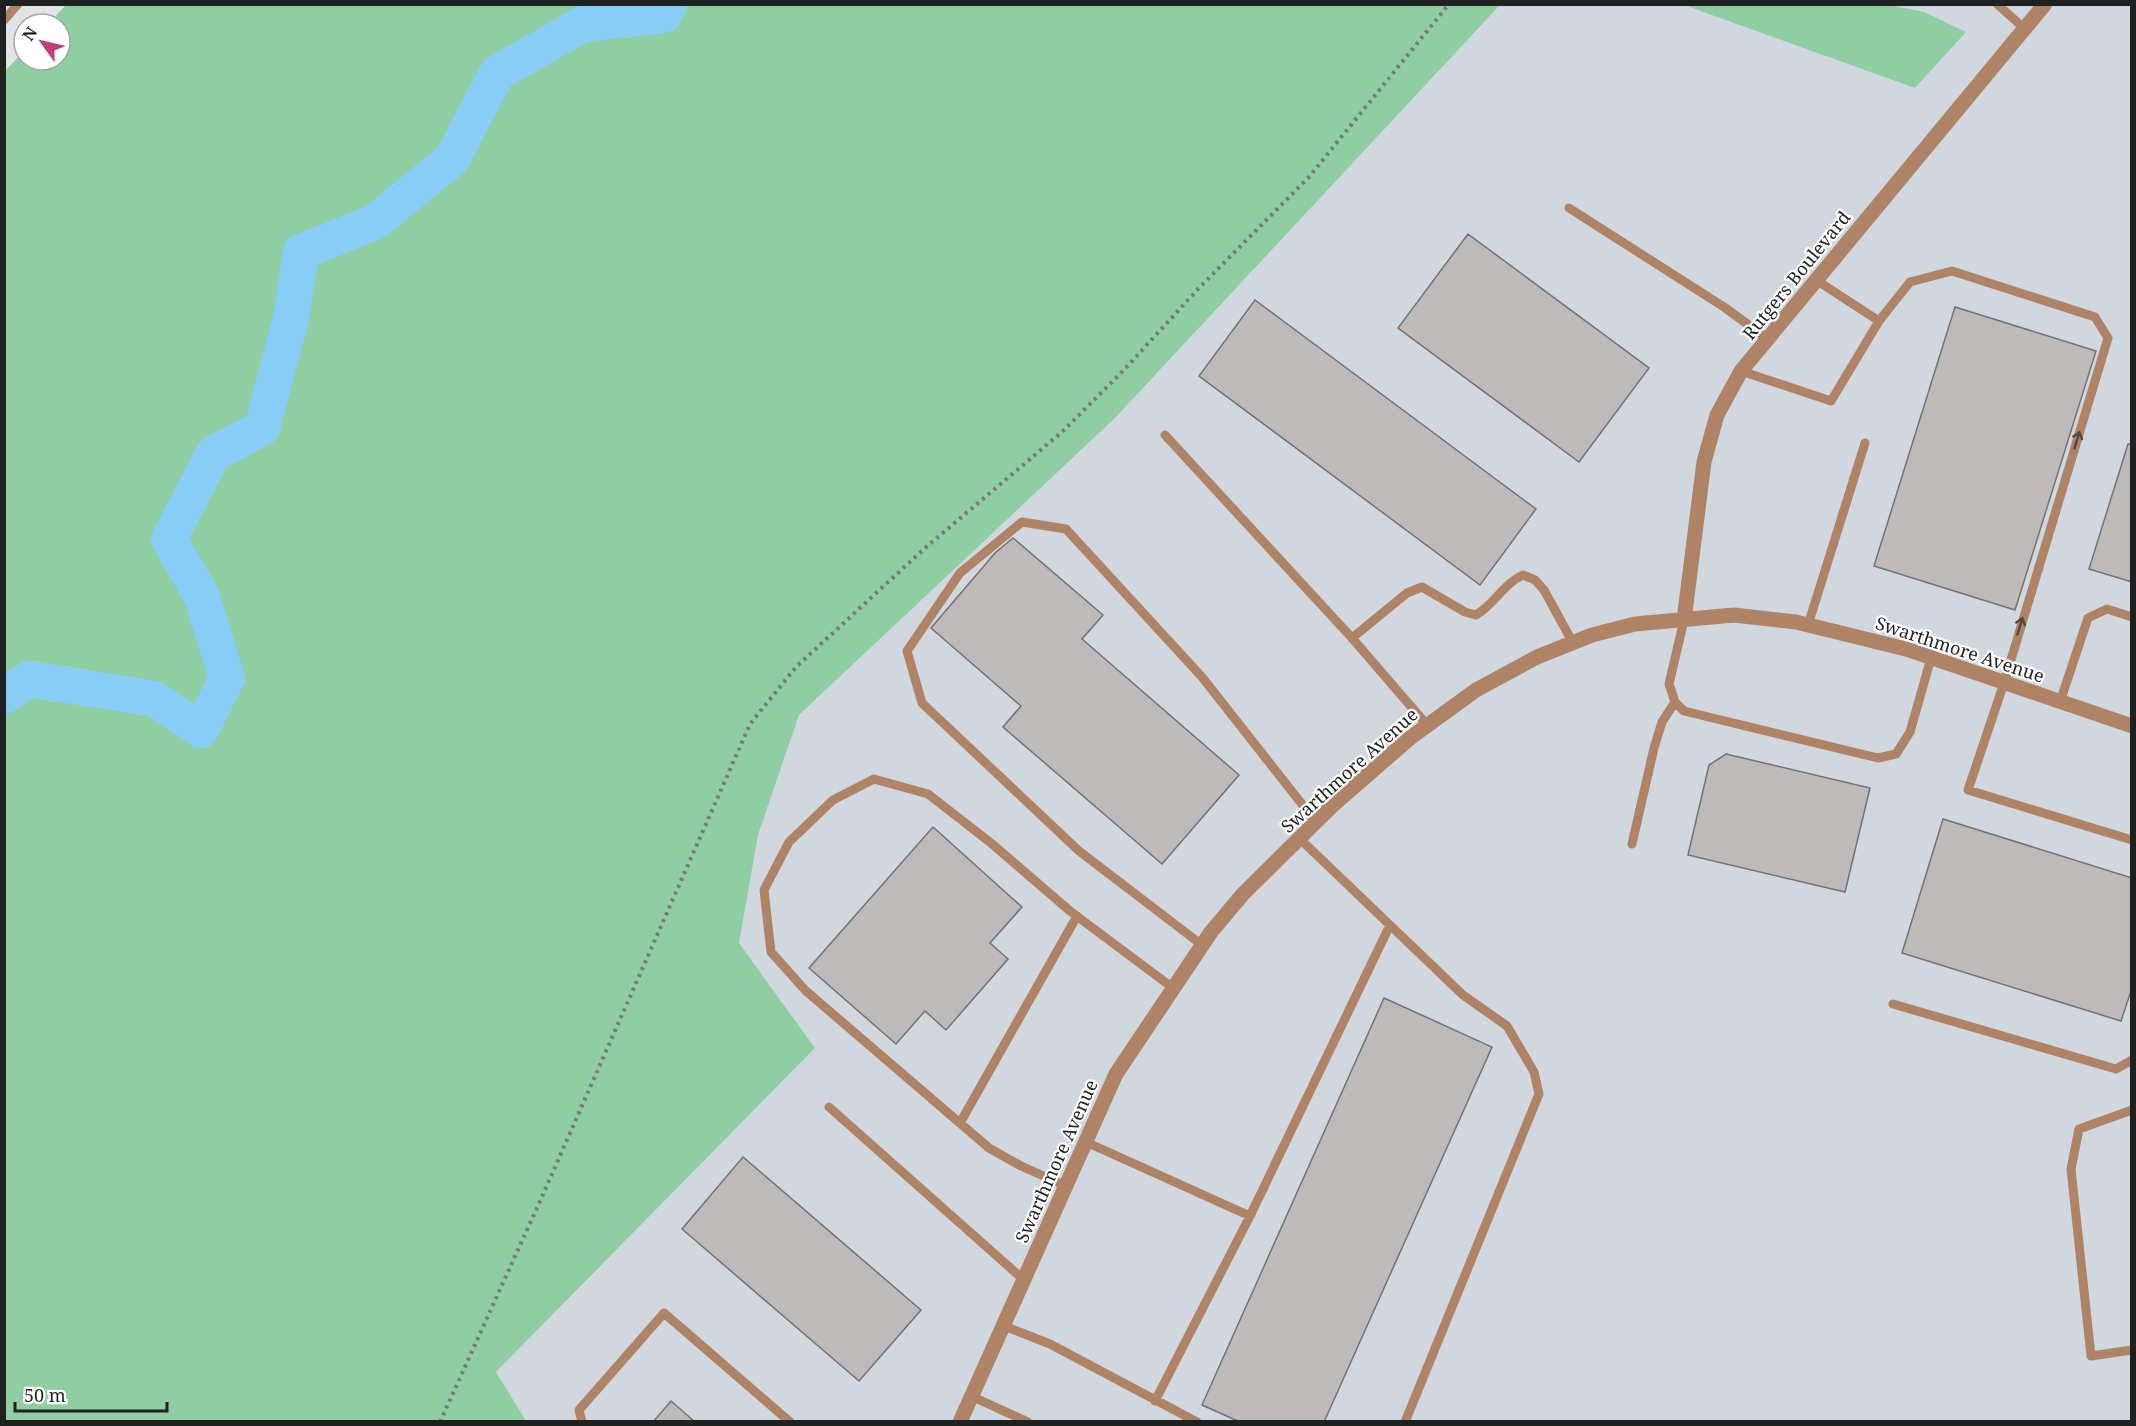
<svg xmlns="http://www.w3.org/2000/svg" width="2136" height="1426" viewBox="0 0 2136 1426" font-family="'Noto Serif',serif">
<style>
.built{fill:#d0d7df}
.green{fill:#8fcda3}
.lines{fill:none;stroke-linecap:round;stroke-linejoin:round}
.river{stroke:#88cdf6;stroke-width:36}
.building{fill:#bdbab9;stroke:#757271;stroke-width:1.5}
.path{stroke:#78797a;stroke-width:4;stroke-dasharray:3 4.5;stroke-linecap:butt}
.lane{stroke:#af8466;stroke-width:9}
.street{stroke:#af8466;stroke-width:15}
.oneway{stroke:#59483c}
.labels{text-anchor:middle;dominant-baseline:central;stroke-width:4.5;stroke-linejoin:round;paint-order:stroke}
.street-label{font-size:18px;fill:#1f2020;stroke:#fff}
</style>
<rect width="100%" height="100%" fill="#e2e3e6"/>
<!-- built -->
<path class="built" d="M1500 5H2131V1421L526 1422 496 1372 815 1048 739 943 758 835 799 715 1115 418Z"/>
<!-- green -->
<path class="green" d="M66 5H1500L1115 418 799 715 758 835 739 943 815 1048 496 1372 526 1421H5L4 72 24 51V60H60V24H48Z
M1684 5H1889L1924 12 1966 32 1915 88Z"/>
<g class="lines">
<!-- river -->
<path class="river" d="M4 696 29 679 155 699 201 730 227 678 202 597 169 539 213 454 262 428 291 318 301 252 375 222 452 159 497 73 583 24 664 15 669 4"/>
</g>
<!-- building -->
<path class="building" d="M1468 234 1649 368 1579 462 1398 328Z
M1255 300 1536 509 1480 585 1199 376Z
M1955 307 2096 351 2015 610 1874 566Z
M2128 444H2132V582L2089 569Z
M1013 538 1103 615 1082 639 1239 775 1162 864 1003 727 1021 706 931 628 995 553Z
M1726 754 1870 788 1845 892 1688 855 1709 765Z
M1943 819 2132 878V988L2121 1021 1902 953Z
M933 827 1022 907 990 943 1008 959 946 1030 925 1011 896 1044 809 968Z
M1384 998 1492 1047 1324 1422H1240L1202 1405Z
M743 1157 921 1310 859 1381 682 1229Z
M671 1401 695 1422H653Z"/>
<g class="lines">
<!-- path -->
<path class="path" d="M440 1422 541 1199 750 724 796 667 925 548 1062 432 1123 371 1198 289 1309 177 1449 4"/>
<!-- lane -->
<path class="lane" d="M1997 4 2025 29
M4 20 18 4
M1569 208 1724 307 1768 339
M1879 321 1910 282 1952 271 2095 317 2108 338 2004 683 1968 790 2132 840
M1741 371 1831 401 1879 321 1816 280
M1165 435 1352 638 1427 725
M1684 620 1669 684 1675 702 1684 711 1878 758 1896 754 1910 732 1931 658
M1808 625 1865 443
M1352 638 1407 593 1422 587 1465 612 1476 615C1495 604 1503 584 1523 575L1535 580 1544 590 1573 643
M2060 702 2088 618 2107 609 2132 617
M1299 838 1463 995 1507 1026 1534 1072 1539 1094 1405 1422
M1632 844 1654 748 1662 722 1675 702
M1202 945 1079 851 922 703 907 651 960 573 1022 522 1066 529 1202 677 1316 822
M1893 1004 2116 1069 2132 1060
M829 1107 1024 1280
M2132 1110 2079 1129 2071 1169 2091 1356 2132 1350
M960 1123 1077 916
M1086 1142 1250 1216
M1066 1186 1021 1166 989 1148 806 991 771 952 764 890 789 842 833 800 874 779 928 794 991 843 1070 911 1173 988
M1004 1326 1050 1344 1197 1422
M971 1396 1028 1422
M1155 1401 1250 1216 1390 925
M582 1422 579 1410 664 1313 790 1422"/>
<!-- street -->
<path class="street" d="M1684 620 1704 462 1717 415 1741 371 2045 4
M960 1422 1116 1074 1211 932 1243 894 1333 805 1410 738 1476 690 1537 657 1592 635 1635 624 1734 615 1796 622 1906 649 2132 726"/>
</g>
<!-- one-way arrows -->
<defs><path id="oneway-shaft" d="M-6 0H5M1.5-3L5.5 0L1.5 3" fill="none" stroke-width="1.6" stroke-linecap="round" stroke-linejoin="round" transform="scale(1.5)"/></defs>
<g class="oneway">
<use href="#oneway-shaft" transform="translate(2077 440) rotate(-73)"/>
<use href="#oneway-shaft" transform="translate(2020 626) rotate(-73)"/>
</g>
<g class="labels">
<!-- street labels -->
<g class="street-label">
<text transform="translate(1796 275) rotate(-51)">Rutgers Boulevard</text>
<text transform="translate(1960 649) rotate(18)">Swarthmore Avenue</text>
<text transform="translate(1349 770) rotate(-42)">Swarthmore Avenue</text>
<text transform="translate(1056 1161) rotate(-66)">Swarthmore Avenue</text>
</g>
</g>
<!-- border -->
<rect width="2136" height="1426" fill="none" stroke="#1f2020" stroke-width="12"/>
<!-- north arrow -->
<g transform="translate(42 42) rotate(304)"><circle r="28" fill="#ffffff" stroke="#a5a6a6" stroke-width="1.5"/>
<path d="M0-4.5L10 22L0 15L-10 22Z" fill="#c43c78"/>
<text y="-9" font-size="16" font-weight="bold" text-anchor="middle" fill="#1f2020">N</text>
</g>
<!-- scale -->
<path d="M15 1402v9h152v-9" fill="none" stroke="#1f2020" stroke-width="3"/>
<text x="24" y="1402" font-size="18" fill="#1f2020" stroke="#ffffff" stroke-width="4.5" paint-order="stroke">50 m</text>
</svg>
